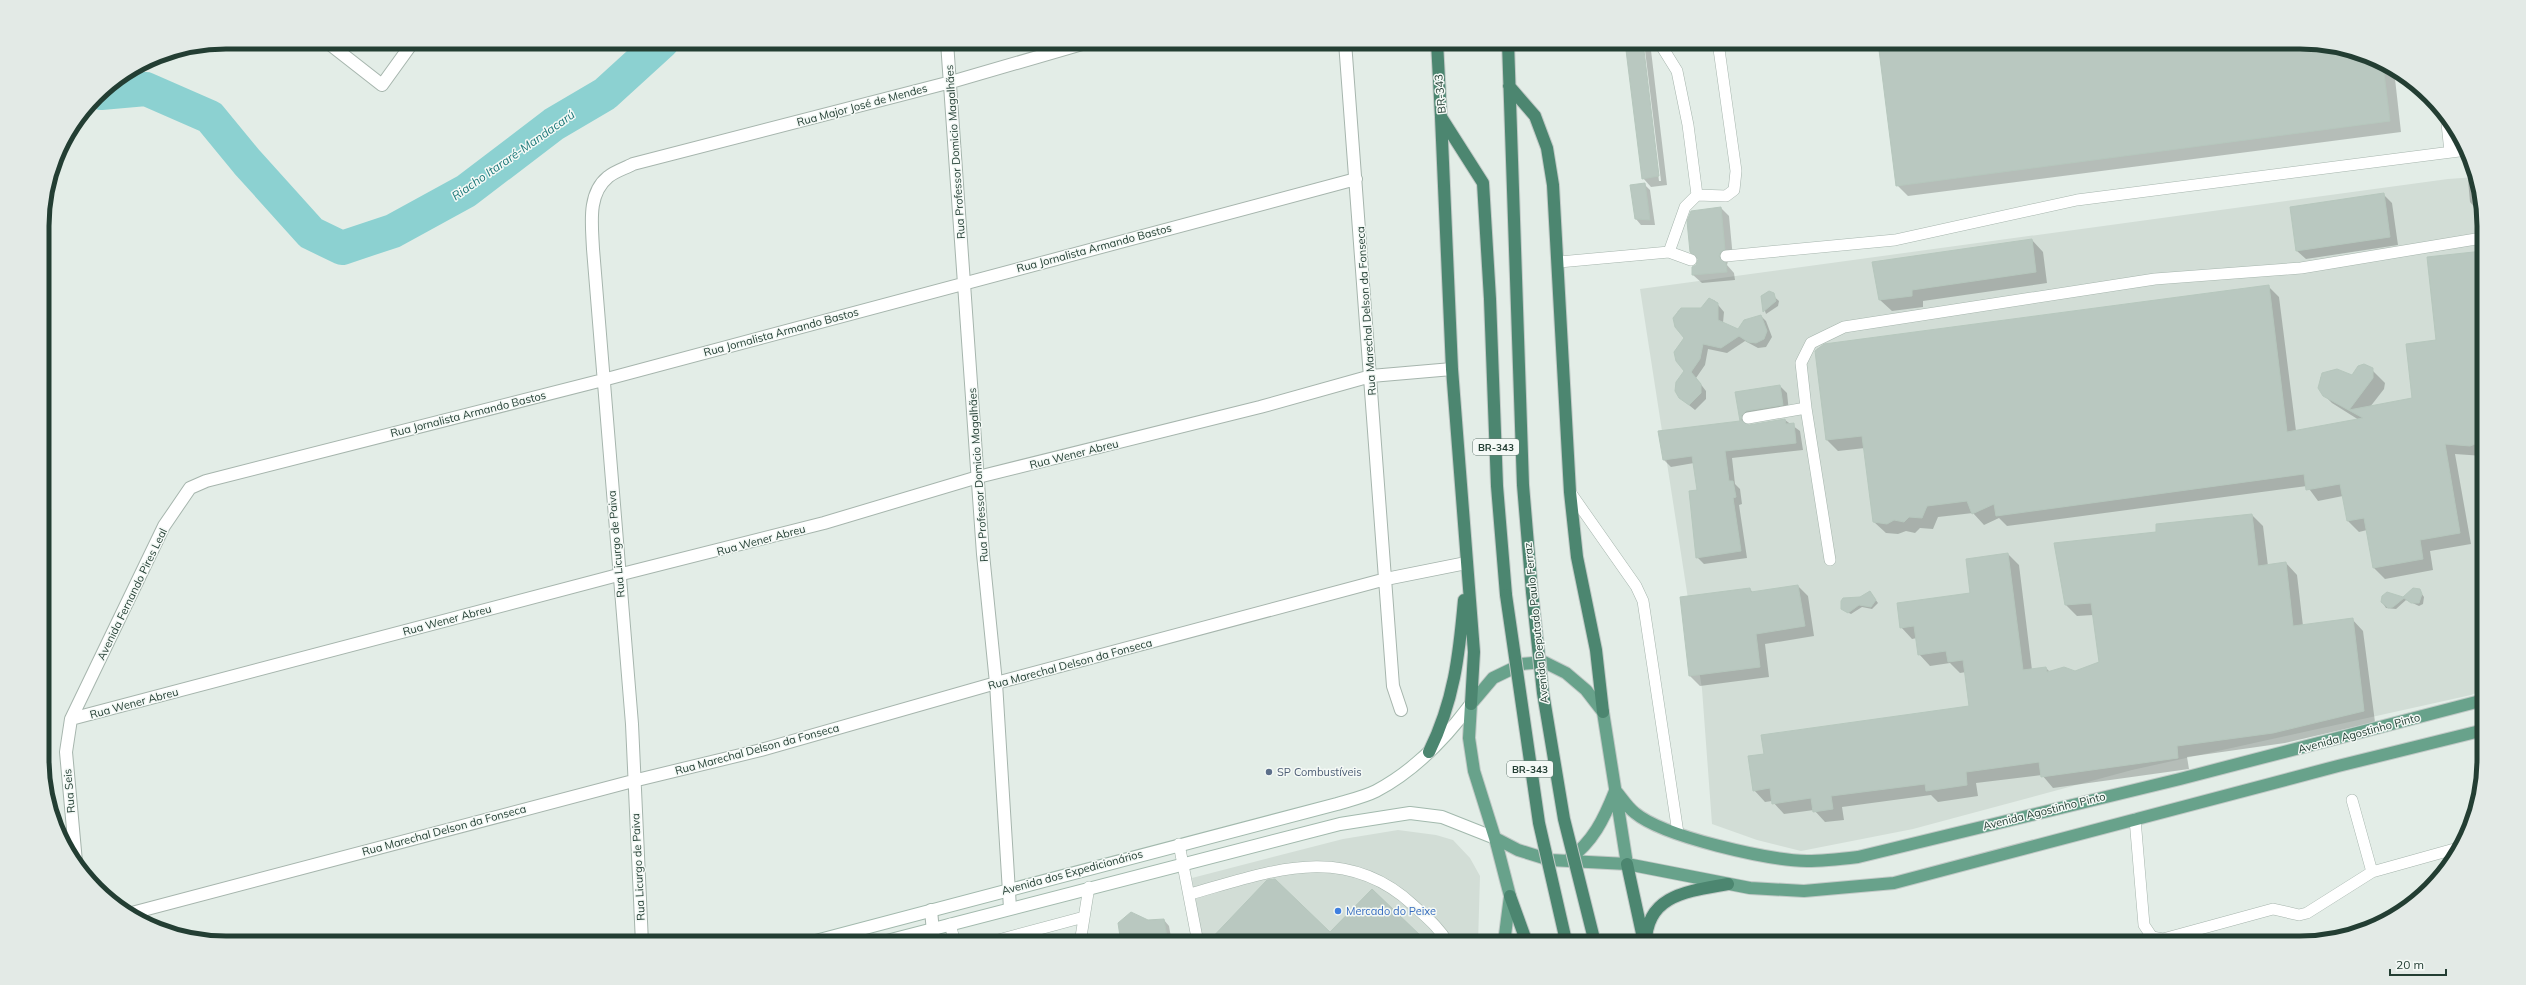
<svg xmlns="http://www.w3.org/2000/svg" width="2526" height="985" viewBox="0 0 2526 985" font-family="Mulish,sans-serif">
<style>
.built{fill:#d2ddd6}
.shadow{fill:#0003}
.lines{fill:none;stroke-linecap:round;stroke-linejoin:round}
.river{stroke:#8cd1d1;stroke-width:34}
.building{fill:#b9c8c0;stroke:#b6c7bd}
.service-casing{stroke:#a6b5ad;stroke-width:12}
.minor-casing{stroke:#a6b5ad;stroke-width:14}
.secondary-casing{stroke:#a2b9ad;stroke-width:14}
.primary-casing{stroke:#c1c9c6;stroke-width:14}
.trunk-casing{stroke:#c1c9c6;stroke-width:14}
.service{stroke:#fff;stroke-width:11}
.minor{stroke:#fff;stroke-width:12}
.secondary{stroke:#fff;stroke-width:12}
.primary{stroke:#68a28b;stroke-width:12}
.trunk{stroke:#4c8670;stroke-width:12}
.trunk-bridge-casing{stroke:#c1c9c6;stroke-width:14;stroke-linecap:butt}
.trunk-bridge{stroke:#4c8670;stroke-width:12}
.service-dot{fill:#5c6f8a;stroke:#f4f9f6;stroke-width:1.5}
.shop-dot{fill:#3f7fe0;stroke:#f4f9f6;stroke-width:1.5}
.labels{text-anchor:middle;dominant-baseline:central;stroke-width:3;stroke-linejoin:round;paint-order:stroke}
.shield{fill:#f4f9f6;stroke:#62766e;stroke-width:1}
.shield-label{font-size:10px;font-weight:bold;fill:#233e33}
.street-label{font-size:11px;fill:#233e33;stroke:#f4f9f6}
.service-label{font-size:11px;fill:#4e5e75;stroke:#f4f9f6;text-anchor:start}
.shop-label{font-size:11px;fill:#366cbe;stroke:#f4f9f6;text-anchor:start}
.water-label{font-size:12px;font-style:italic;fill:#1d797a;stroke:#f4f9f6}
.rim{fill:none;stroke:#233e33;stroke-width:5}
</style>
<rect width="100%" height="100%" fill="#e3ede7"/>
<!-- built -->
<path class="built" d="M2476 177 2482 202 2484 690 2471 695 2132 770 1913 829 1801 851 1757 840 1712 824 1702 689 1640 289 2448 179Z
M1398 830 1436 835 1453 840 1470 858 1480 876 1478 943H1202L1192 878 1343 839Z"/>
<!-- shadow -->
<path class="shadow" d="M1626 42H1642L1659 181H1661L1644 42H1650L1667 185 1651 187 1643 178Z
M1879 42H2300L2359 52 2394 70 2401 132 1908 196 1897 185Z
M2468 180H2476L2482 207 2475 208 2470 202Z
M1644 184 1650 190 1655 225H1641L1636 219Z
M2383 194 2392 203 2398 245 2306 259 2297 251Z
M1721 208 1729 216 1733 258 1728 261 1727 265 1734 273 1735 280 1702 283 1693 275Z
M2032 240 2043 252 2047 283 1923 301V307L1892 311 1880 300Z
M2483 252V456L2455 454 2471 544 2430 551 2433 570 2385 579 2374 568 2367 530 2359 532 2348 521 2343 496 2318 501 2307 486 2007 526 1999 518 1984 525 1973 513 1938 517 1933 529 1920 528 1915 533 1906 531 1898 534 1886 533 1874 522 1865 448 1838 451 1827 440 1817 349 1825 345 2268 286 2279 297 2296 431 2359 420 2332 403 2321 392 2320 378 2332 370 2352 376 2359 367 2367 365 2385 383 2384 389 2370 407 2413 399 2437 341Z
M1769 292 1779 301 1778 306 1766 314 1761 299 1763 295Z
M1709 299 1714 300 1724 312 1723 323 1738 331 1761 316 1766 321 1772 337 1766 347 1758 348 1745 341 1727 353 1708 349 1705 365 1696 378 1706 391V399L1695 410 1679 397 1685 371V338L1674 322 1678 311 1686 308 1701 309Z
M1780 386 1787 393 1789 412 1748 422V426L1785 420 1800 431 1803 450 1732 458 1735 484 1740 489 1742 504 1739 505 1747 558 1704 564 1697 557 1699 491 1694 463 1671 467 1664 460 1659 432 1741 422 1736 393Z
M2252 515 2263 526 2268 566 2286 563 2297 575 2303 626 2352 619 2363 631 2375 722 2285 743 2187 757 2189 769 2053 788 2042 775 1976 783 1978 796 1938 802 1931 795 1842 807 1844 820 1825 822 1814 810 1784 814 1772 801 1765 802 1754 790 1765 755 1970 707 1966 672 1960 673 1950 663 1930 666 1919 654 1917 638 1912 639 1901 627 1972 594 2008 554 2019 565 2032 670 2046 668 2050 672H2075L2100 662 2093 615 2077 616 2066 605 2157 533Z
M1798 586 1808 596 1814 636 1765 644 1769 677 1700 686 1690 676 1750 589 1753 593Z
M2419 590 2424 597 2423 604 2419 606 2406 600 2396 609 2386 608 2382 602 2403 598Z
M1870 592 1878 603 1872 609 1862 607 1851 614 1845 611Z
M2484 669V686L2480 670Z
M1372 890 1427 943H1213L1330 934Z
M1164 920 1169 926 1172 943H1122L1148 921Z"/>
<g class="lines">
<!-- river -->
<path class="river" d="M101 93 146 89 210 117 247 162 311 233 342 248 393 231 466 191 554 124 605 94 662 42"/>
</g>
<!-- building -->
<path class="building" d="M1625 42H1643L1659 176 1642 179Z
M1878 42H2300L2359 52 2383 65 2390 121 1896 186Z
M1645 183 1650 220 1635 219 1630 185Z
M2384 193 2390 237 2296 251 2290 207Z
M1721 207 1725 249 1720 253 1719 257 1726 263 1727 272 1692 275V267L1696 265 1698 259 1690 252 1687 221 1691 211Z
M2032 239 2036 272 1912 290V296L1879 300 1872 262Z
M2483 251V441L2470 446 2445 444 2460 533 2420 540 2423 559 2373 568 2364 518 2347 521 2340 484 2306 490 2304 474 1996 516 1994 504 1972 514 1967 501 1927 506 1922 518 1909 517 1904 522 1894 520 1887 524 1873 522 1862 436 1826 440 1815 351 1824 344 2269 285 2287 432 2363 418 2323 396 2318 388 2322 373 2337 369 2352 375 2358 366 2364 364 2373 368V378L2349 410 2412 398 2406 344 2436 340 2427 257Z
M1769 291 1774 293 1776 301 1763 312 1761 296Z
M1709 298 1718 303V320L1738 329 1744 320 1761 315 1767 331 1764 339 1756 343 1748 342 1739 336 1721 348 1703 344 1700 359 1691 372 1701 384V393L1689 405 1679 398 1675 391 1676 382 1684 371 1676 361 1674 352 1684 338 1675 327 1673 318 1681 308H1701Z
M1780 385 1783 405 1746 411 1742 415 1741 420 1749 425 1785 419 1786 424 1794 423 1796 443 1725 451 1729 481H1733L1736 497 1733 498 1741 551 1696 558 1689 491 1697 490 1692 456 1663 460 1658 431 1740 421 1735 392Z
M2252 514 2258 566 2286 562 2293 626 2353 618 2364 711 2273 733 2177 746 2178 758 2041 777 2039 762 1966 772 1967 785 1926 791 1925 784 1831 796 1833 809 1813 812 1811 798 1772 804 1770 788 1753 791 1748 756 1764 754 1761 735 1969 706 1963 660 1948 662 1946 651 1918 655 1914 626 1900 628 1897 603 1970 593 1966 559 2008 553 2023 670 2046 667 2047 672 2064 667 2075 671 2099 662 2091 603 2065 605 2054 543 2156 532V524Z
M1798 585 1805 626 1756 634 1760 667 1689 676 1680 597 1750 588 1751 592Z
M2413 588 2420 589 2422 594 2419 603H2411L2404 598 2393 607 2388 608 2381 602 2382 596 2387 592 2403 597Z
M1870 591 1876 600 1871 607 1859 605 1848 613 1841 609V601L1843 598 1860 597Z
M1275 879 1330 932 1372 889 1421 936 1414 943H1207L1267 880Z
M1131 912 1148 920 1164 919 1168 943H1121L1118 923Z"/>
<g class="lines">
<!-- service casing -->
<g class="service-casing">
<path id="service" d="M1659 42 1677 71 1688 125 1697 195
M2446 114 2450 152
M1669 252 1685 207 1697 195 1726 196 1734 190 1736 171 1718 42
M1726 256 1895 240 2077 200 2467 150
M1559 262 1669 252 1691 260
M1748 418 1806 408
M1570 492 1636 586 1643 601 1678 833
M1830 560 1806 408 1801 363 1811 343 1844 327 2155 279 2301 268 2482 238
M2352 800 2372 872
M2135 819 2144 925 2152 937 2163 939 2273 909 2299 915 2307 913 2372 872 2458 848
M1179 844 1198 943
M1190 894C1269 872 1344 841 1413 905 1426 917 1439 927 1448 943
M950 924 955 943
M987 943 1084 917
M1080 943 1089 887"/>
</g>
<!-- minor casing -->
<g class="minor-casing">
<path id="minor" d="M327 42 382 85 413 42
M947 42 983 554 996 683 1010 908
M1345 42 1393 686 1401 710
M71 719 618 575 824 523 978 477 1260 407 1371 376 1452 369
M76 862 66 752 71 719 164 526 190 488 206 481 603 380 1356 179
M931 910 934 943
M128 914 633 781 761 750 996 683 1386 579 1466 563
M642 943 632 724 593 249C592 225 587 194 608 177 615 171 626 168 633 164L951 82 1089 42"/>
</g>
<!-- secondary casing -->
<g class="secondary-casing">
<path id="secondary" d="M808 943 1337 804C1350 800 1364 797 1376 791 1414 771 1445 739 1471 704
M879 943 1340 824 1410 813 1442 817 1495 838"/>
</g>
<!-- primary casing -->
<g class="primary-casing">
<path id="primary" d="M1615 790C1622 798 1627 807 1635 813 1664 837 1768 860 1807 861 1824 861 1841 859 1858 857L2180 779 2484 700
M1495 838 1518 850 1550 860 1627 864 1750 888 1804 891 1894 883 2338 766 2484 730
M1568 860C1593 842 1604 819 1615 791
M1504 943 1510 896 1495 838 1474 771 1469 738 1471 704 1493 678 1522 664 1544 662 1566 673 1586 690 1603 712 1627 864"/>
</g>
<!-- trunk casing -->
<g class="trunk-casing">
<path id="trunk" d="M1437 42 1441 117 1483 183 1490 299 1497 486 1506 595
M1508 42 1523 485 1532 592
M1509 86 1535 116 1547 148 1553 185 1570 492 1577 557 1596 650 1603 712
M1441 117 1452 369 1474 652 1471 704
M1429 752C1454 701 1459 656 1464 600
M1627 864 1643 938
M1510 896 1527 943
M1646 943C1646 894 1690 891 1728 884"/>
</g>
<!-- service -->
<use href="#service" class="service"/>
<!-- minor -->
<use href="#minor" class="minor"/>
<!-- secondary -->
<use href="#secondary" class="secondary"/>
<!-- primary -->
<use href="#primary" class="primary"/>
<!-- trunk -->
<use href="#trunk" class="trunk"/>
<!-- trunk-bridge casing -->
<g class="trunk-bridge-casing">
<path id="trunk-bridge" d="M1532 592 1543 693 1564 819 1593 935
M1506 595 1539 823 1566 941"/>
</g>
<!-- trunk-bridge -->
<use href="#trunk-bridge" class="trunk-bridge"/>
</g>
<!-- markers -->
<circle class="service-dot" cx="1269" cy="772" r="4"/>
<circle class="shop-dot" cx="1338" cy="911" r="4"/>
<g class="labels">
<!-- shield labels -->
<g class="shield">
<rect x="1473" y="439" width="46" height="16" rx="3"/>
<rect x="1507" y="761" width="46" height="16" rx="3"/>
</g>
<g class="shield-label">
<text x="1496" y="447">BR-343</text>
<text x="1530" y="769">BR-343</text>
</g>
<!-- street labels -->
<g class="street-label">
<text transform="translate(1440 94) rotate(-95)">BR-343</text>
<text transform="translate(862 105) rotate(-15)">Rua Major José de Mendes</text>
<text transform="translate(955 152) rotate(-94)">Rua Professor Domicio Magalhães</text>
<text transform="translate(1094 248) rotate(-15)">Rua Jornalista Armando Bastos</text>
<text transform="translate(1366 311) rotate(-94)">Rua Marechal Delson da Fonseca</text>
<text transform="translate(781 332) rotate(-15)">Rua Jornalista Armando Bastos</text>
<text transform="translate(468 414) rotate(-14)">Rua Jornalista Armando Bastos</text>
<text transform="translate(1074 454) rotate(-14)">Rua Wener Abreu</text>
<text transform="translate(978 475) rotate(-94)">Rua Professor Domicio Magalhães</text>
<text transform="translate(761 540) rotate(-15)">Rua Wener Abreu</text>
<text transform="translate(616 544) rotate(-95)">Rua Licurgo de Paiva</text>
<text transform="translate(132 594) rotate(-64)">Avenida Fernando Pires Leal</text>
<text transform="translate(447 620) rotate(-15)">Rua Wener Abreu</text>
<text transform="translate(1536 623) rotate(-96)">Avenida Deputado Paulo Ferraz</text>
<text transform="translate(1070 664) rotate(-15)">Rua Marechal Delson da Fonseca</text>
<text transform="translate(134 703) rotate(-15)">Rua Wener Abreu</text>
<text transform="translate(2359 733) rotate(-15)">Avenida Agostinho Pinto</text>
<text transform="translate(757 749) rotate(-15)">Rua Marechal Delson da Fonseca</text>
<text transform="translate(69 791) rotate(-95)">Rua Seis</text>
<text transform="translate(2044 811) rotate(-14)">Avenida Agostinho Pinto</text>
<text transform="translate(444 830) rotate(-15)">Rua Marechal Delson da Fonseca</text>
<text transform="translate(638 867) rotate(-93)">Rua Licurgo de Paiva</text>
<text transform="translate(1072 872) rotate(-15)">Avenida dos Expedicionários</text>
</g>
<!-- service labels -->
<g class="service-label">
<text x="1277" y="772">SP Combustíveis</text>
</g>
<!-- shop labels -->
<g class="shop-label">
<text x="1346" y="911">Mercado do Peixe</text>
</g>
<!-- water labels -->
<g class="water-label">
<text transform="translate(513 155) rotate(-35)">Riacho Itararé-Mandacarú</text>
</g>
</g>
<!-- crop -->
<path d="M0 0H2526V985H0ZM226 49H2300A177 177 0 0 1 2477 226V759A177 177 0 0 1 2300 936H226A177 177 0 0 1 49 759V226A177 177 0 0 1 226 49Z" fill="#e3eae6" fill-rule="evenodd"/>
<path class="rim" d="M226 49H2300A177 177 0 0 1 2477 226V759A177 177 0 0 1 2300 936H226A177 177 0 0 1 49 759V226A177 177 0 0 1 226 49Z"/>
<!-- scale -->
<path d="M2390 969v6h56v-6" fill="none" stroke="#233e33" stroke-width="2"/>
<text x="2396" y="969" font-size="12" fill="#233e33" stroke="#f4f9f6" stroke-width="3" paint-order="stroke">20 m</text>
</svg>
